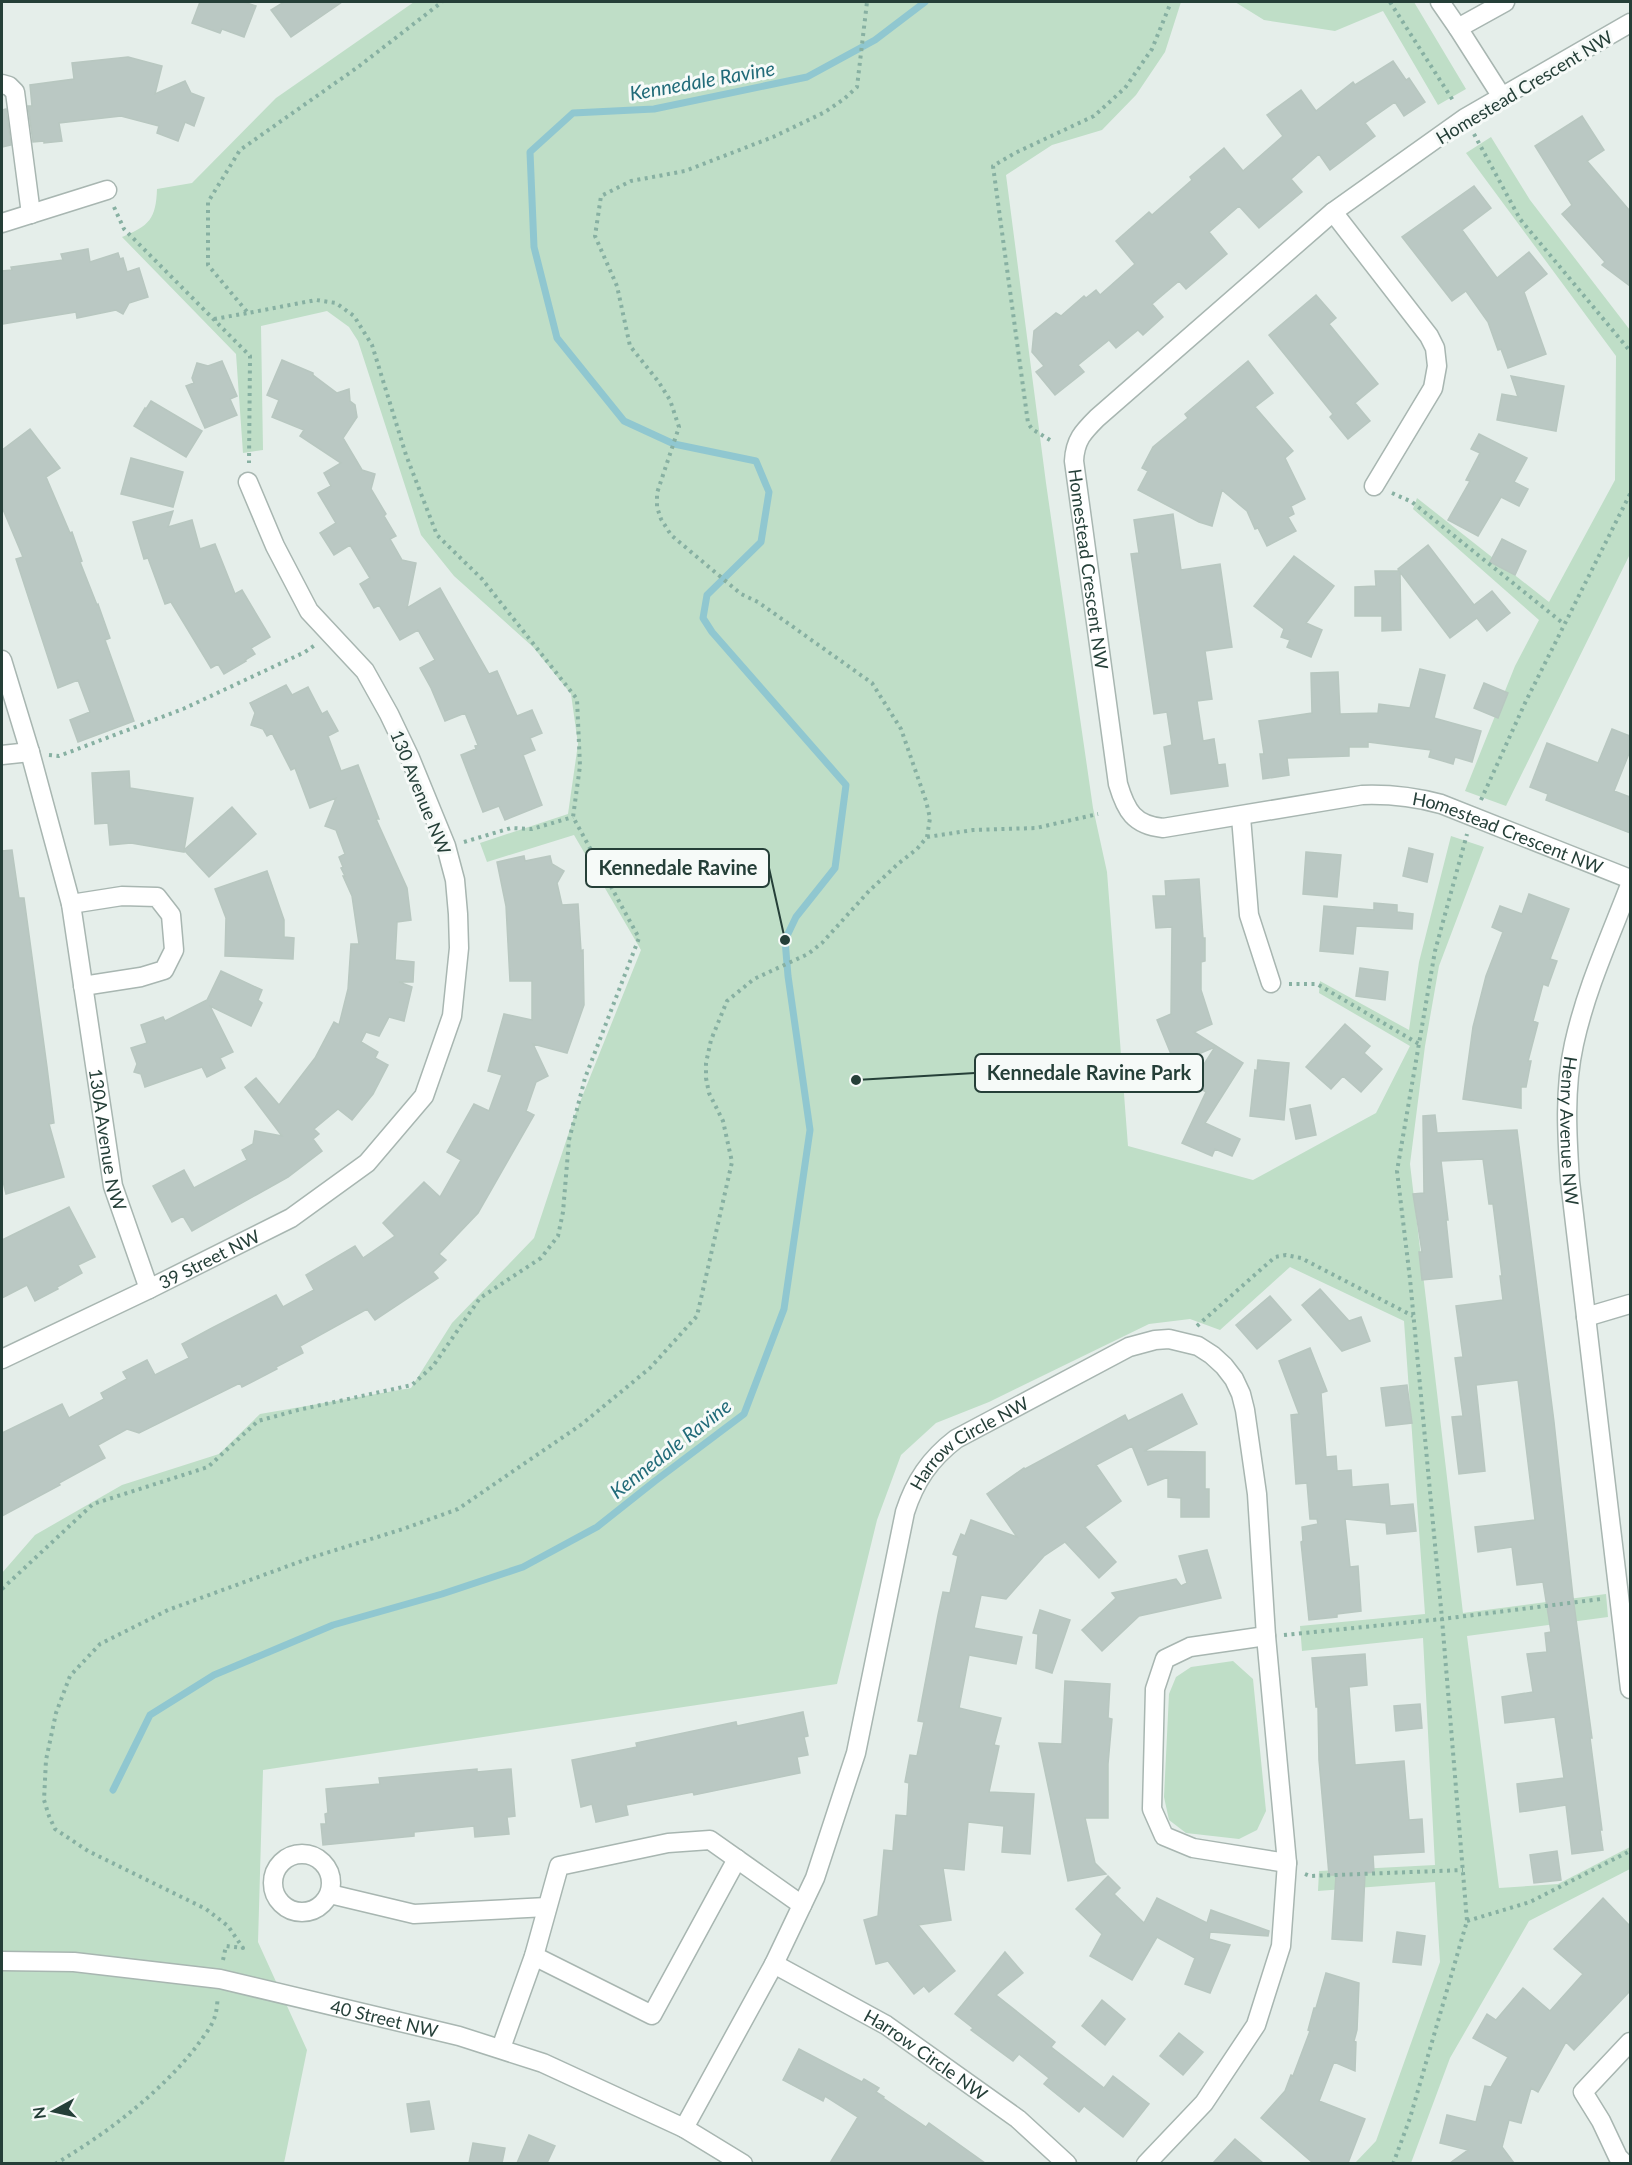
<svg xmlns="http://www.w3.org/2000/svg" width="1632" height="2165" viewBox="0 0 1632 2165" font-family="Lato,sans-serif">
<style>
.green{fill:#bfdec7}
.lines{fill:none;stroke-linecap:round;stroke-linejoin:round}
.stream{stroke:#90c7d0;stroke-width:7}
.building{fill:#bac8c3;stroke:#b8c7c0;stroke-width:1.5}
.minor-casing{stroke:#a8b6b1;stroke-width:21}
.path{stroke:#87b0a2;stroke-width:4;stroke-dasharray:3 4.5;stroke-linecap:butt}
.minor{stroke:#fff;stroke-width:18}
.labels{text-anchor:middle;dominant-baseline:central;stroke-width:6;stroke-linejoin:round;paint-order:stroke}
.street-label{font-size:18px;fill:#253f38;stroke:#f6faf8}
.water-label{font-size:20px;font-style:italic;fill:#216b79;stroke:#f6faf8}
.leader{fill:none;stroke:#253f38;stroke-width:2}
.callout-dot{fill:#253f38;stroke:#f6faf8;stroke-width:2}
.callout{fill:#f6faf8;stroke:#253f38;stroke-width:2}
.callout-label{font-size:20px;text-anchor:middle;font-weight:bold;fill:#253f38}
</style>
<rect width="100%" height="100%" fill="#e5eeea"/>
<!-- green -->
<path class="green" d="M414 2H1181L1165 52 1136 95 1102 130 1052 145 1006 175 1046 483 1093 808 1107 872 1128 1146 1253 1180 1376 1113 1410 1046 1319 993 1320 981 1409 1030 1419 962 1451 836 1484 847 1439 966 1425 1046 1410 1164 1463 1613 1606 1594 1608 1617 1467 1636 1499 1888 1558 1884 1630 1847V1869L1529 1921 1450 2058 1411 2163H1355L1376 2141 1440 1962 1435 1882 1318 1891 1319 1871 1435 1865 1423 1638 1302 1651 1300 1626 1425 1614 1404 1321 1290 1267 1220 1330 1190 1319 1149 1324 989 1402 936 1423 901 1455 877 1520 837 1684 263 1770 258 1942 307 2050 284 2163 2 2164V1573L35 1535 122 1485 219 1454 260 1414 411 1388 452 1323 534 1238 574 1117 641 950 574 835 487 862 480 843 568 814 578 744 571 694 533 647 454 576 421 535 358 341 349 327 327 311 261 326 263 450 243 453 236 354 122 237C149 226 156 219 157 189L192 183 276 98Z
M1235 2H1414L1466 89 1438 105 1383 11 1335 31 1264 20Z
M1491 137 1530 200 1630 330V554L1506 806 1465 791 1515 666 1539 620 1413 509 1417 498 1549 602 1615 480 1616 356 1466 153Z
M1233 1661 1253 1679 1266 1811 1257 1830 1239 1839 1186 1833 1169 1820 1164 1797 1169 1694 1176 1677 1191 1667Z"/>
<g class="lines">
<!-- stream -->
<path class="stream" d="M113 1790 150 1715 214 1675 333 1625 442 1594 523 1567 597 1527 655 1481 744 1414 784 1309 810 1130 788 976 785 940 796 917 835 868 846 785 712 632 703 618 707 595 761 542 769 492 756 461 674 444 624 421 557 338 534 247 530 152 573 113 654 109 807 77 875 40 925 2"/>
</g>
<!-- building -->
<path class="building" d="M200 2H244L256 6 244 37 222 29 220 33 192 23Z
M284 2H342L291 37 271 10Z
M128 57 162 66 155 94 185 81 191 93 204 98 194 126 185 122 178 141 157 133 159 126 121 116 59 123 62 141 44 143V141L33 142 28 106H32L30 85 74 79 72 63Z
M1393 61 1406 80 1409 78 1425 102 1404 116 1395 102 1365 123 1375 136 1330 170 1319 154 1291 179 1302 192 1259 228 1239 206 1209 232 1227 254 1186 289 1179 281 1152 304 1163 317 1143 335 1138 330 1116 348 1109 340 1078 365 1084 372 1055 395 1036 372 1044 366 1032 352 1034 331 1056 313 1061 316 1084 296 1086 298 1096 290 1100 295 1135 264 1116 241 1149 212 1152 215 1192 180 1190 177 1224 148 1243 171 1283 136 1267 115 1301 90 1316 111 1353 82 1355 85Z
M6 109 11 145 2 147V110Z
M1582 116 1604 150 1587 161 1630 211V286L1602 265 1605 262 1562 214 1572 205 1535 146Z
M1474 186 1491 208 1462 230 1497 278 1529 252 1547 274 1524 292 1546 354 1508 368 1501 349 1498 350 1488 322 1466 291 1452 301 1402 237Z
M88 249 90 262 118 253 120 259 123 258 127 272 139 268 148 297 129 303 123 314 116 310 77 318 76 312 2 324V271L12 270 11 267 63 260 61 254Z
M1316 295 1336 318 1329 324 1378 384 1355 403 1370 421 1348 439 1330 417 1333 414 1269 335Z
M282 360 313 373V375L337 393 349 389 350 401 355 405 357 417 343 438 362 470 375 474 371 489 386 514 384 516 396 536 390 539 402 560 416 563 407 608 440 588 489 674 497 671 517 716 532 710 542 733 530 738 535 750 523 755 542 805 505 820 499 806 483 812 461 755 476 749 475 746 478 745 465 713 445 721 431 688 420 668 435 660 418 630 400 640 379 605 374 608 360 584 370 578 350 545 334 555 320 533 336 523 318 493 331 486 324 473 341 463 300 436 304 430 272 417 279 400 267 395Z
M222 361 237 396 230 399 237 415 205 428 186 386 194 383 192 378 197 363 208 366Z
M1248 361 1273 393 1255 407 1293 451 1285 458 1305 499 1291 506 1294 514 1288 517 1296 531 1267 546 1258 528 1255 529 1247 511 1222 490 1212 526 1199 522 1138 490 1148 471 1142 468 1153 447 1188 418 1185 414Z
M1511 376 1564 386 1556 431 1497 420 1502 394 1518 397Z
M151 401 202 431 186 457 134 426 145 408 146 409Z
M30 429 60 468 46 477 70 533 72 532 82 561 80 562 97 605 98 604 110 638 105 640 134 721 78 742 70 720 90 712 78 680 58 688 16 559 23 557 2 507V450Z
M1479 434 1527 458 1514 482 1528 489 1519 506 1501 497 1478 536 1448 520 1470 481 1466 480 1480 453 1471 449Z
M131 458 183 472 173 507 121 494Z
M173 511 168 527 192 520 200 549 215 544 235 594 242 590 270 637 251 648 255 654 245 660 246 661 224 674 218 664 211 668 171 602 165 604 148 558 144 559 133 522Z
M1173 514 1181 570 1220 564 1232 647 1205 651 1212 699 1197 701 1203 741 1214 739 1218 765 1225 764 1228 786 1171 794 1164 747 1172 745 1167 712 1154 714 1131 554 1139 553 1134 520Z
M1502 539 1526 551 1515 575 1490 562Z
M1428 545 1474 605 1492 591 1510 613 1487 631 1477 618 1450 638 1400 572 1401 630 1382 631V616H1355V587L1376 586 1375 571H1399L1398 569Z
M1294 556 1334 586 1306 623 1322 630 1311 657 1287 647 1290 640 1281 637 1284 629 1254 606Z
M1420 669 1445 675 1434 718 1481 731 1472 762 1455 757 1453 764 1429 757 1431 750 1368 742V747H1349V756L1287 758 1289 775 1263 779 1260 754H1264L1259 721 1312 713 1311 673 1338 672 1340 714 1378 713 1379 704 1410 708Z
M1484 683 1508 693 1498 718 1474 708Z
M286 685 292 695 308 687 322 714 327 711 338 731 328 736 341 771 358 765 379 819H376L407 888 411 920 397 922 395 960 414 962 413 982H399L412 987 404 1021 389 1017 379 1036 366 1032 361 1042 378 1052 375 1058 388 1065 373 1094 352 1120 338 1109 314 1129 319 1134 313 1139 322 1151 288 1177 192 1231 183 1216 172 1222 153 1186 184 1170 194 1188 247 1160 242 1150 253 1144 255 1131 282 1136 245 1087 256 1078 279 1105 315 1058 334 1022 339 1025 348 989 351 944H359L352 896 343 876H345L341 868 343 867 339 857 345 854 336 830 325 826 336 798 310 808 295 768 291 770 272 733 267 736 263 729 251 725 255 713 250 703Z
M1612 729 1630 736V751L1614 791 1630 797V833L1546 800 1548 794 1530 787 1547 743 1598 763Z
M129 771 130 788 193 798 184 850 232 807 256 834 209 877 184 850V852L131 843 110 845 108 823 95 824 92 773Z
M1409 848 1433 854 1427 882 1403 876Z
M12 850 19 898H24L47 1067 54 1123 49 1124 64 1177 6 1194 2 1177V851Z
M1306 852 1341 855 1337 897 1303 894Z
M524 856 525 861 550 856 552 864 564 871 557 883 562 905 578 904 581 951 583 950 584 1005 567 1053 533 1044 548 1076 536 1082 526 1111 534 1115 478 1213 439 1254 446 1260 433 1272 438 1278 375 1320 367 1309 300 1346 303 1353 276 1367 277 1369 242 1387 240 1383 139 1433 127 1429 98 1445 105 1458 59 1483 60 1485 2 1516V1433L62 1404 69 1418 104 1399 101 1393 127 1379 123 1372 147 1360 155 1375 189 1358 182 1344 212 1328 276 1295 283 1307 314 1290 306 1275 355 1246 363 1258 395 1236 383 1223 424 1182 440 1197 461 1160 447 1152 474 1104 489 1111 502 1075 488 1071 504 1014 532 1020V981H510L506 906 497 862Z
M267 871 284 920V937L294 938 293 959 225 956 226 918 215 889Z
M1199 879 1203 938H1205V961L1201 962V990L1212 1024 1194 1032 1243 1063 1205 1123 1240 1139 1232 1156 1215 1149 1212 1156 1182 1143 1206 1092 1192 1083 1215 1047 1175 1064 1157 1020 1171 1014 1172 927 1156 928 1153 896H1166L1165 881Z
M1529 894 1569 909 1550 959 1557 961 1548 986 1543 984 1533 1021 1538 1023 1528 1061H1531L1526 1087H1521V1108L1463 1099 1473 1027 1486 976 1503 932 1492 927 1500 906 1522 914Z
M1374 903 1397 905V912L1413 914 1412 929 1356 926 1353 954 1320 951 1324 906 1374 910Z
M1360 968 1388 972 1385 1000 1356 996Z
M221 971 262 990 258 1000 262 1003 251 1026 210 1006 233 1052 220 1058 225 1068 207 1077 202 1067 145 1087 141 1074 134 1072 137 1064 131 1048 147 1043 141 1025 163 1017 165 1021 207 1000Z
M1345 1024 1370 1046 1364 1053 1382 1069 1361 1092 1343 1076 1331 1089 1306 1067Z
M1258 1060 1289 1063 1284 1120 1250 1116 1255 1070 1257 1071Z
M1310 1105 1316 1135 1296 1139 1290 1109Z
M1435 1115 1437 1133 1517 1130 1554 1422 1573 1597 1592 1738H1590L1602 1830H1600L1603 1850 1572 1854 1566 1805 1520 1812 1517 1784 1564 1778 1555 1717 1505 1723 1502 1697 1533 1692 1527 1654 1547 1652 1545 1633 1551 1632 1543 1582 1517 1585 1512 1547 1478 1552 1475 1527 1535 1520 1518 1380 1476 1385 1485 1471 1459 1474 1452 1417 1463 1416 1455 1358 1463 1357 1456 1306 1503 1300 1500 1276H1502L1493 1204H1489L1483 1159 1441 1161 1448 1220H1446L1452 1277 1422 1280 1419 1252H1422L1413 1194 1424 1193 1423 1116Z
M69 1207 95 1257 78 1265 82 1273 57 1287 58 1289 35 1301 27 1285 2 1298V1240Z
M1320 1289 1349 1321 1361 1317 1370 1341 1342 1351 1302 1305Z
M1270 1296 1291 1320 1257 1349 1236 1325Z
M1310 1348 1327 1391 1321 1393 1326 1457 1336 1456 1337 1471 1351 1470 1352 1487 1388 1484 1390 1506 1413 1504 1416 1531 1387 1534 1386 1523 1345 1519 1350 1567 1358 1566 1361 1611 1337 1614V1617L1309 1620 1301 1542 1303 1541 1302 1527 1318 1524 1317 1519H1310L1307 1483 1296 1484 1291 1415 1299 1414 1279 1361Z
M1407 1385 1412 1423 1386 1426 1381 1388Z
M1182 1394 1197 1424 1144 1451 1205 1452V1489H1209V1517H1181V1498L1168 1497V1477L1148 1485 1132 1446 1096 1465 1121 1501 1085 1527 1116 1562 1099 1578 1065 1542 1044 1556 1006 1599 981 1595 974 1628 1022 1637 1016 1664 969 1655 959 1708 1001 1718 994 1745 999 1746 989 1792 1034 1794 1030 1854 1002 1852 1004 1826 968 1822 964 1870 943 1868 951 1920 918 1925 955 1971 929 1992 924 1986 914 1994 888 1961 876 1964 864 1920 878 1916 884 1850 893 1851 896 1815 907 1816 909 1783 905 1782 910 1755 917 1756 924 1722 918 1721 938 1615 943 1592 950 1593 958 1556 953 1554 961 1534 965 1536 971 1520 1017 1537 987 1494 1024 1468 1025 1469 1125 1415 1128 1421Z
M1207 1550 1221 1598 1139 1616 1102 1651 1082 1630 1116 1598 1112 1593 1176 1579 1181 1586 1187 1583 1179 1556Z
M1040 1610 1070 1620 1052 1673 1036 1668 1038 1634 1033 1633Z
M1365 1654 1367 1685 1349 1687 1355 1765 1404 1761 1409 1820 1422 1819 1424 1852 1373 1855 1374 1872 1365 1873 1362 1941 1332 1939 1336 1875H1329L1319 1760 1318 1707H1316L1312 1658Z
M1065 1681 1110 1684 1108 1718 1112 1719 1108 1764V1818H1085L1095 1863 1106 1874 1068 1881 1039 1743 1062 1744Z
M1420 1704 1422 1728 1396 1731 1394 1706Z
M803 1712 808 1736 804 1737 808 1755 797 1757 800 1773 694 1795 693 1792 626 1805 628 1815 596 1822 592 1804 581 1807 572 1760 637 1747 636 1743 736 1722 737 1726Z
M477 1769V1772L511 1769 515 1816 507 1817 509 1834 475 1837 474 1826 414 1832V1836L323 1845 321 1824H326L325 1814 328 1813 326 1789 380 1784 379 1778Z
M1557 1851 1561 1880 1534 1883 1530 1855Z
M1108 1876 1120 1888 1114 1894 1144 1923 1157 1898 1207 1923 1211 1910 1269 1931 1268 1936 1210 1932 1209 1939 1230 1945 1210 1993 1185 1984 1195 1958 1157 1937 1132 1980 1090 1956 1102 1934 1076 1909Z
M1603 1898 1630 1926V1991L1574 2050 1566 2042 1538 2092 1531 2088 1521 2123 1509 2120 1502 2147 1514 2163H1450L1468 2150 1440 2143 1447 2115 1476 2122 1485 2086 1491 2087 1508 2057 1473 2038 1487 2014 1496 2020 1523 1988 1550 2011 1583 1974 1554 1949Z
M1397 1932 1425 1936 1421 1965 1393 1962Z
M1005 1952 1023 1973 996 1995 1055 2042 1051 2047 1104 2088 1113 2076 1149 2104 1123 2137 1084 2106 1079 2112 1044 2084 1049 2078 1019 2054 1013 2061 971 2030 973 2028 955 2014Z
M1326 1973 1359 1983 1357 2030 1354 2041 1356 2042 1355 2071 1334 2062 1319 2101 1365 2119 1348 2163H1313L1261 2118 1285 2091 1291 2075 1293 2076 1310 2031 1308 2030 1314 2008H1316Z
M1102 2000 1125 2019 1105 2045 1082 2026Z
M1179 2033 1203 2052 1183 2075 1160 2056Z
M799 2049 862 2082 864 2079 879 2088 876 2092 884 2097 883 2098 926 2127 929 2123 985 2163H830L858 2117 825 2096 823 2101 783 2080Z
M429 2101 434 2129 411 2132 407 2104Z
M529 2135 555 2146 547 2163H517Z
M1235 2139 1263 2163H1213Z
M473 2143 505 2148 502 2163H469Z"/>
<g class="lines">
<!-- minor casing -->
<g class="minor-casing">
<g id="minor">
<path d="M1440 2 1458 28"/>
<path id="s1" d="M1630 23 1465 118 1333 212 1097 418C1083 432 1075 440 1074 461L1118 784C1126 811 1134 825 1163 828L1362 795C1389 794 1415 797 1441 804L1630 879"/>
<path d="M2 84 9 86 15 92 31 214"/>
<path d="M1502 97 1458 28 1505 2"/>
<path d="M1333 212 1429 336 1435 348 1437 366 1433 388 1374 486"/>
<path d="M2 223 107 190"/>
<path id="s2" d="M2 660 30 752 71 904 113 1186 149 1289"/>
<path d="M2 755 30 752"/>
<path d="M1241 817 1249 915 1271 983"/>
<path id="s3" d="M1630 885C1610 937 1586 989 1574 1044 1564 1089 1567 1136 1570 1181L1630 1689"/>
<path d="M71 904 122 896 157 897 171 915 174 950 164 970 141 977 83 986"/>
<path d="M1586 1317 1630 1304"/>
<path id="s4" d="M2 1359 149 1289 291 1218 367 1163 424 1096 452 1016 459 948 458 914 455 880 446 846 410 758 389 714 365 671 309 611 275 546 248 482"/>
<path d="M1266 1636 1190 1647 1165 1659 1155 1689 1152 1809 1164 1836 1193 1848 1287 1863"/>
<circle cx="302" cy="1883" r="29"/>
<path d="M330 1894 414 1914 547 1907"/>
<path d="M534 1956 652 2015 737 1859"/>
<path id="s5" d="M2 1961 74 1962 220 1979 459 2036 543 2063 684 2128 743 2164"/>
<path id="s6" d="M774 1964 886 2025 1018 2119 1067 2164"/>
<path d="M501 2048 534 1956 559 1866 668 1843 710 1840 802 1905"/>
<path id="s7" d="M684 2128 774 1964 815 1878 856 1753 905 1512C915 1481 930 1459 956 1439L1129 1347 1155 1340 1169 1339 1198 1346 1212 1355 1224 1366 1234 1379 1241 1394 1245 1410 1257 1494 1266 1636 1287 1863 1281 1946 1256 2025 1204 2103 1146 2164"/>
<path d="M1625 2164 1618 2157 1601 2121 1583 2092 1630 2042"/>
</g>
</g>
<!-- path -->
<path class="path" d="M1390 2 1454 102
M1474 134 1520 219 1630 351
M114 207 124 229 250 356 249 463
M214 319 248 313
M1050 440 1032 429 1028 423 993 166 1015 153 1094 116 1125 88 1152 49 1171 2
M1392 493 1412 502 1564 624
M49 755 59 756 183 709 305 652 315 645
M1481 800 1525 703 1630 494
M927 837 973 830 1036 828 1098 814
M464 842 511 828 532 829 573 817
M1289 984H1317L1419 1044
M1197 1326 1275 1257 1286 1255 1301 1258 1413 1316
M2 1589 93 1504 208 1467 258 1421 298 1410 412 1385 433 1366 480 1298 541 1258 558 1236 563 1212 569 1140 585 1078 639 938 573 817 580 766 577 699 482 579 437 535 406 455 372 345 354 316 336 303 316 300 248 313 208 265V202L240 150 358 67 442 2
M1284 1635 1442 1619 1601 1599
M1305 1874 1310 1876 1463 1870
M1467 1921 1530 1902 1630 1851
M223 1960 226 1946 243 1948 228 1926 206 1909 88 1851 55 1829 49 1816 44 1800 46 1760 56 1713 70 1676 100 1644 168 1610 310 1558 403 1529 458 1509 582 1424 650 1368 697 1316 732 1162 723 1121 709 1093 706 1078V1063L711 1040 727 1001 754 979 808 954 822 943 869 891 899 863 917 849 927 837 930 818 926 801 901 729 872 683 758 602 741 594 671 535 661 519 657 507V493L679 427 670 400 658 381 630 346 617 286 595 236 601 196 631 181 685 171 773 137 825 112 844 99 857 87 867 2
M55 2164C106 2134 160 2093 196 2047 203 2037 212 2027 215 2016 217 2010 217 2003 218 1997
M1393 2164 1410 2118 1467 1921 1442 1619 1410 1279 1397 1171 1435 951 1467 834"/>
<!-- minor -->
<use href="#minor" class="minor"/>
</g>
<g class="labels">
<!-- street labels -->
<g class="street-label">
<text transform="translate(1524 87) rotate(-31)">Homestead Crescent NW</text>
<text stroke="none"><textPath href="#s1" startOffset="825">Homestead Crescent NW</textPath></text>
<text transform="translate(421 792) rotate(68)">130 Avenue NW</text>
<text stroke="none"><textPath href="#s1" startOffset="1464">Homestead Crescent NW</textPath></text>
<text stroke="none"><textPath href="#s3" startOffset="256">Henry Avenue NW</textPath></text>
<text stroke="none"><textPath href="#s2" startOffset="492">130A Avenue NW</textPath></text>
<text stroke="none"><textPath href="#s4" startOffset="230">39 Street NW</textPath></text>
<text stroke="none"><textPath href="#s7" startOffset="758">Harrow Circle NW</textPath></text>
<text stroke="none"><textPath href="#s5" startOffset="388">40 Street NW</textPath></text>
<text stroke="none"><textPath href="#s6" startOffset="177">Harrow Circle NW</textPath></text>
</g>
<!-- water labels -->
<g class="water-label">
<text transform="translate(702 80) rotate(-10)">Kennedale Ravine</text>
<text transform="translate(670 1448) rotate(-38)">Kennedale Ravine</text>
</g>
</g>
<!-- callouts -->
<path class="leader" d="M785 940L769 868M856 1080L975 1073"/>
<g class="callout-dot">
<circle cx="785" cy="940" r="6"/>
<circle cx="856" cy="1080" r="6"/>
</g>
<g class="callout">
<rect x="586" y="849" width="183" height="38" rx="6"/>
<rect x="975" y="1054" width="228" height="38" rx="6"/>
</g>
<g class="callout-label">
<text x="678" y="875">Kennedale Ravine</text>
<text x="1089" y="1080">Kennedale Ravine Park</text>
</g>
<!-- border -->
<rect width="1632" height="2165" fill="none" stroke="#253f38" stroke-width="6"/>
<!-- north arrow -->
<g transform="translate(54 2111) rotate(262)" stroke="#f6faf8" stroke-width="4.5" paint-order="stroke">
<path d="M0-4.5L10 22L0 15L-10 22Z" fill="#253f38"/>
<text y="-9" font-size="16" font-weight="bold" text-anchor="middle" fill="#253f38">N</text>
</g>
</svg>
